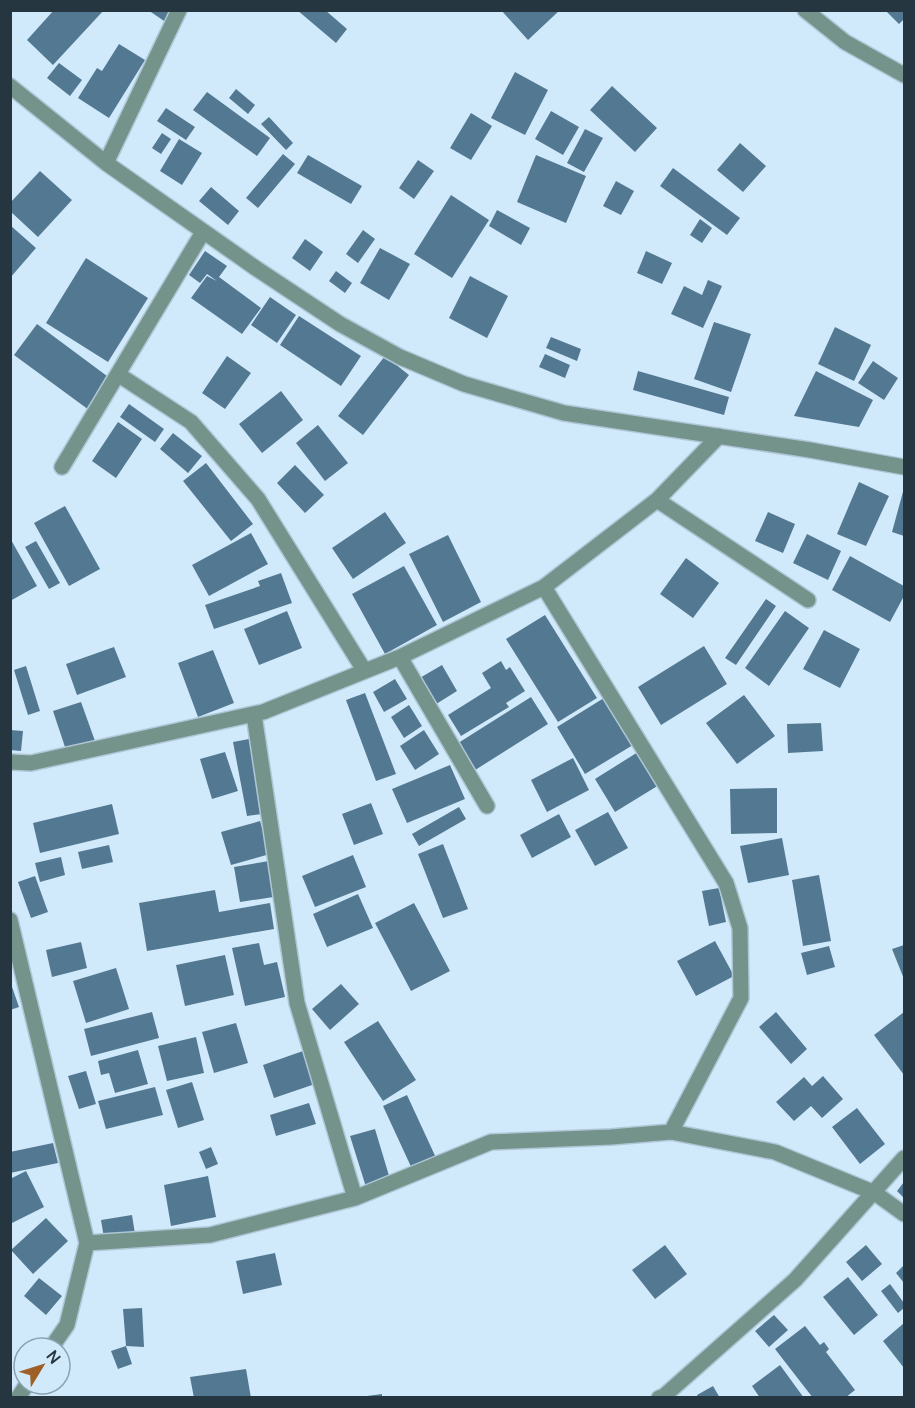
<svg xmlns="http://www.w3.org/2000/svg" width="915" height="1408" viewBox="0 0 915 1408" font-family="Manrope,sans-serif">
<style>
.building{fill:#537992}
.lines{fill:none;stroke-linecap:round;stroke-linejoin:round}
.minor-casing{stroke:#afc6d6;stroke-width:18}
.minor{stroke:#74938b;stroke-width:15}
</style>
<rect width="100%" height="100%" fill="#d1eafb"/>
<!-- building -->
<path class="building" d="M54 10H104L53 65 27 40Z
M148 10H175L167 23Z
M297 10H325L347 29 336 43Z
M501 10H560L528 40Z
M885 10H904V19L899 24Z
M119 44 145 60 109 118 78 98 97 68 102 71Z
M59 63 82 80 70 96 47 78Z
M515 72 548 90 525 135 491 118Z
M612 86 657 128 635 152 590 110Z
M236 89 255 105 248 114 229 98Z
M207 92 270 138 257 156 193 110Z
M166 108 195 127 186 140 157 121Z
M551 111 579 127 563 155 535 139Z
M471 113 492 126 471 160 450 148Z
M269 117 293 143 286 150 261 124Z
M585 129 603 138 584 172 567 163Z
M162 133 171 139 161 154 152 148Z
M179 139 202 153 182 185 160 171Z
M740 143 766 166 743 192 717 170Z
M283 154 295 164 258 208 246 198Z
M308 155 362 186 351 204 297 173Z
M536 155 586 176 566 223 517 202Z
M418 160 434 171 414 199 399 188Z
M673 168 740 218 727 235 660 186Z
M40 171 72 200 38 237 10 211V203Z
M616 181 634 191 621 215 603 206Z
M211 187 239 211 228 225 199 201Z
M451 195 489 220 452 278 414 254Z
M497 210 530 228 521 245 489 226Z
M700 219 712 228 702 243 690 235Z
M10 225 36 248 10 278Z
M363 230 375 239 358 263 346 254Z
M305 239 323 252 310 271 292 258Z
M380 248 410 264 389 300 360 283Z
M205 251 227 266 219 277 261 308 242 334 191 298 207 276 217 281 207 274 200 283 189 275Z
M646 251 672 263 662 284 637 273Z
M86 258 148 298 108 362 46 323Z
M336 271 352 283 345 293 329 281Z
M470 276 508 296 487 338 449 318Z
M708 280 722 286 703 328 671 314 684 286 702 295Z
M270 297 296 315 277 343 251 325Z
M299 316 361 356 341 386 280 345Z
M714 322 751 334 731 392 694 379Z
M37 324 111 379 89 410 14 355Z
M835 327 871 345 854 381 818 364Z
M551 337 581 349 577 361 546 348Z
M545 354 570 365 565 378 539 367Z
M227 356 251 373 225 409 202 393Z
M385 356 409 375 363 435 338 416Z
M873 361 898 378 884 400 858 383Z
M638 371 729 397 724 415 633 390Z
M816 371 873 400 859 427 794 416Z
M281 391 303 420 262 453 239 424Z
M129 404 164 429 155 442 120 417Z
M118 422 142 439 116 478 92 461Z
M318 425 348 463 325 481 296 443Z
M173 433 202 456 188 473 160 449Z
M206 463 253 524 231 541 183 481Z
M295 465 324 495 305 513 277 483Z
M859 482 889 496 866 546 837 534Z
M904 488V536L892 532Z
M65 506 100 569 69 586 34 523Z
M385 512 406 543 353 579 332 548Z
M768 512 795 524 783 553 755 541Z
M251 533 268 564 209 596 192 565Z
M807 534 841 551 828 580 793 563Z
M448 535 481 602 443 622 409 554Z
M10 538 37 586 10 601Z
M36 541 60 583 49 589 25 547Z
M850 556 904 586V596L890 622 832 590Z
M686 558 719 583 693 618 660 594Z
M404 566 437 625 385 654 352 594Z
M281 573 292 603 214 629 205 605 260 586 258 581Z
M766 599 776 606 736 665 725 658Z
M287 611 302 648 259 665 244 629Z
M785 611 809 628 769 686 745 668Z
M545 615 597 698 558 722 506 639Z
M824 630 860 649 840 688 803 669Z
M704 646 727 684 661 725 638 687Z
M114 647 126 677 77 695 66 664Z
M213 650 234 703 198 717 178 663Z
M501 661 506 670 510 667 525 691 506 703 509 707 461 736 448 715 491 688 482 673Z
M442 665 457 691 433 706 418 679Z
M26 666 40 711 28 715 14 670Z
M395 679 407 699 384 712 373 692Z
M365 693 396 774 376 781 346 700Z
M744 695 775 736 737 764 706 723Z
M531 697 548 724 472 772 455 745Z
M604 698 633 745 585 774 557 727Z
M81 702 95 741 66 750 53 711Z
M409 705 422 726 404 738 391 717Z
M821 723 823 751 788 753 787 724Z
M10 730 23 731 21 751 10 750Z
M424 730 439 754 415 770 400 746Z
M249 739 262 814 247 816 233 742Z
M225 752 238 791 212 799 200 759Z
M638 752 659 785 615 812 595 779Z
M573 758 589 790 547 812 531 780Z
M450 765 465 799 407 823 392 789Z
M777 788V833L731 834 730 789Z
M371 803 383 834 354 845 342 814Z
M112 804 119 834 40 853 33 823Z
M459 807 466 819 419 846 412 834Z
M608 812 628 848 595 866 575 830Z
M559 814 571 837 532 858 520 835Z
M260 821 270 854 231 865 221 832Z
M782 838 789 875 748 883 740 846Z
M443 844 468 909 443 918 418 854Z
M109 845 113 862 82 869 78 852Z
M353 855 366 887 315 907 302 876Z
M61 857 65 875 40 882 35 863Z
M275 860 280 896 240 902 234 867Z
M819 875 831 941 803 946 792 880Z
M35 876 48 912 31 918 18 882Z
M719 888 726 922 709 926 702 891Z
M215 890 219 912 270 903 274 929 147 951 139 903Z
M358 894 373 928 327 947 313 914Z
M414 903 450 971 411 991 375 923Z
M715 941 734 976 696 996 677 961Z
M81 942 87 968 52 977 46 950Z
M259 943 264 965 277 962 285 997 245 1006 232 948Z
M904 945V979L892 949Z
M829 946 835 967 807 975 801 953Z
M225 955 234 995 185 1006 176 965Z
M116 968 129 1009 86 1023 73 981Z
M10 981 19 1007 10 1010Z
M341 984 359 1004 330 1030 312 1009Z
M152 1012 159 1038 91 1056 84 1029Z
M776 1012 807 1049 791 1064 759 1027Z
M904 1012V1075L874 1035Z
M378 1021 416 1080 383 1101 344 1042Z
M236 1023 248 1063 214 1073 202 1032Z
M196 1037 204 1073 167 1081 158 1046Z
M138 1050 148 1084 115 1093 109 1073 101 1075 98 1061Z
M303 1051 315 1084 274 1098 263 1065Z
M86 1071 96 1104 79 1109 68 1076Z
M823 1076 843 1099 822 1118 811 1106 794 1121 776 1102 804 1077 812 1086Z
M192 1082 204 1120 178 1128 166 1090Z
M155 1087 163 1115 106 1129 98 1101Z
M407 1095 437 1160 413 1171 383 1106Z
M309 1103 316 1124 276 1136 270 1115Z
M857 1108 885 1144 860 1164 832 1127Z
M375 1129 390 1179 366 1187 350 1136Z
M53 1143 58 1163 10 1173V1152Z
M211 1147 218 1164 206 1169 199 1152Z
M26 1171 44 1207 10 1224V1179Z
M208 1176 216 1217 171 1226 164 1185Z
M904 1182V1198L897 1191Z
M132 1215 135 1234 104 1238 101 1220Z
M46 1218 68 1241 33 1274 11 1250Z
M665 1245 687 1274 655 1299 632 1270Z
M866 1245 882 1264 862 1281 846 1262Z
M275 1253 282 1285 243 1294 236 1261Z
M904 1265V1283L896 1273Z
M848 1277 878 1315 854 1335 823 1297Z
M39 1278 62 1296 46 1315 24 1296Z
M890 1284 904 1303V1308L898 1313 881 1291Z
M142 1308 144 1347 126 1346 123 1309Z
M774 1315 788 1330 769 1347 755 1331Z
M904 1323V1368L883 1341Z
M805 1326 820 1345 824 1342 829 1349 826 1352 855 1390 845 1398H813L775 1349Z
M126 1346 132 1364 118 1369 111 1351Z
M780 1365 804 1398H760L752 1386Z
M246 1369 251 1398H194L190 1377Z
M713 1386 720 1398H698L697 1395Z
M382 1394V1398H367V1396Z"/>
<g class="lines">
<!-- minor casing -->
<g class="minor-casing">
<path id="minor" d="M805 10 845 42 904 75
M10 86 106 163 257 269 340 324 400 357 464 384 564 413 810 450 904 467
M106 163 179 10
M119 375 191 422 258 499 364 670
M62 467 203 232
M657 500 808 600
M544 587 726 883 740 928 741 998 671 1132
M400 657 487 806
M254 715 297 1003 355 1198
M10 762 31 763 263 712 400 657 544 587 657 500 719 436
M10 920 87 1243 67 1325 51 1348
M87 1243 210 1235 355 1198 491 1142 611 1137 671 1132 775 1152 875 1193 904 1214
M18 1398 27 1384
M659 1398 664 1396 795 1280 904 1158"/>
</g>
<!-- minor -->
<use href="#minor" class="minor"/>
</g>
<!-- border -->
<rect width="915" height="1408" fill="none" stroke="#263641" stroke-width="24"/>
<!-- north arrow -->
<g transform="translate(42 1366) rotate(52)"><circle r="28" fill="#d1eafb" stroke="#8da2b1" stroke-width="1.5"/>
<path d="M0-4.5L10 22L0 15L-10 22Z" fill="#9f6028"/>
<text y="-9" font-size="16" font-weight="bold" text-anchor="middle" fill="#263641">N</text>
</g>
</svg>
